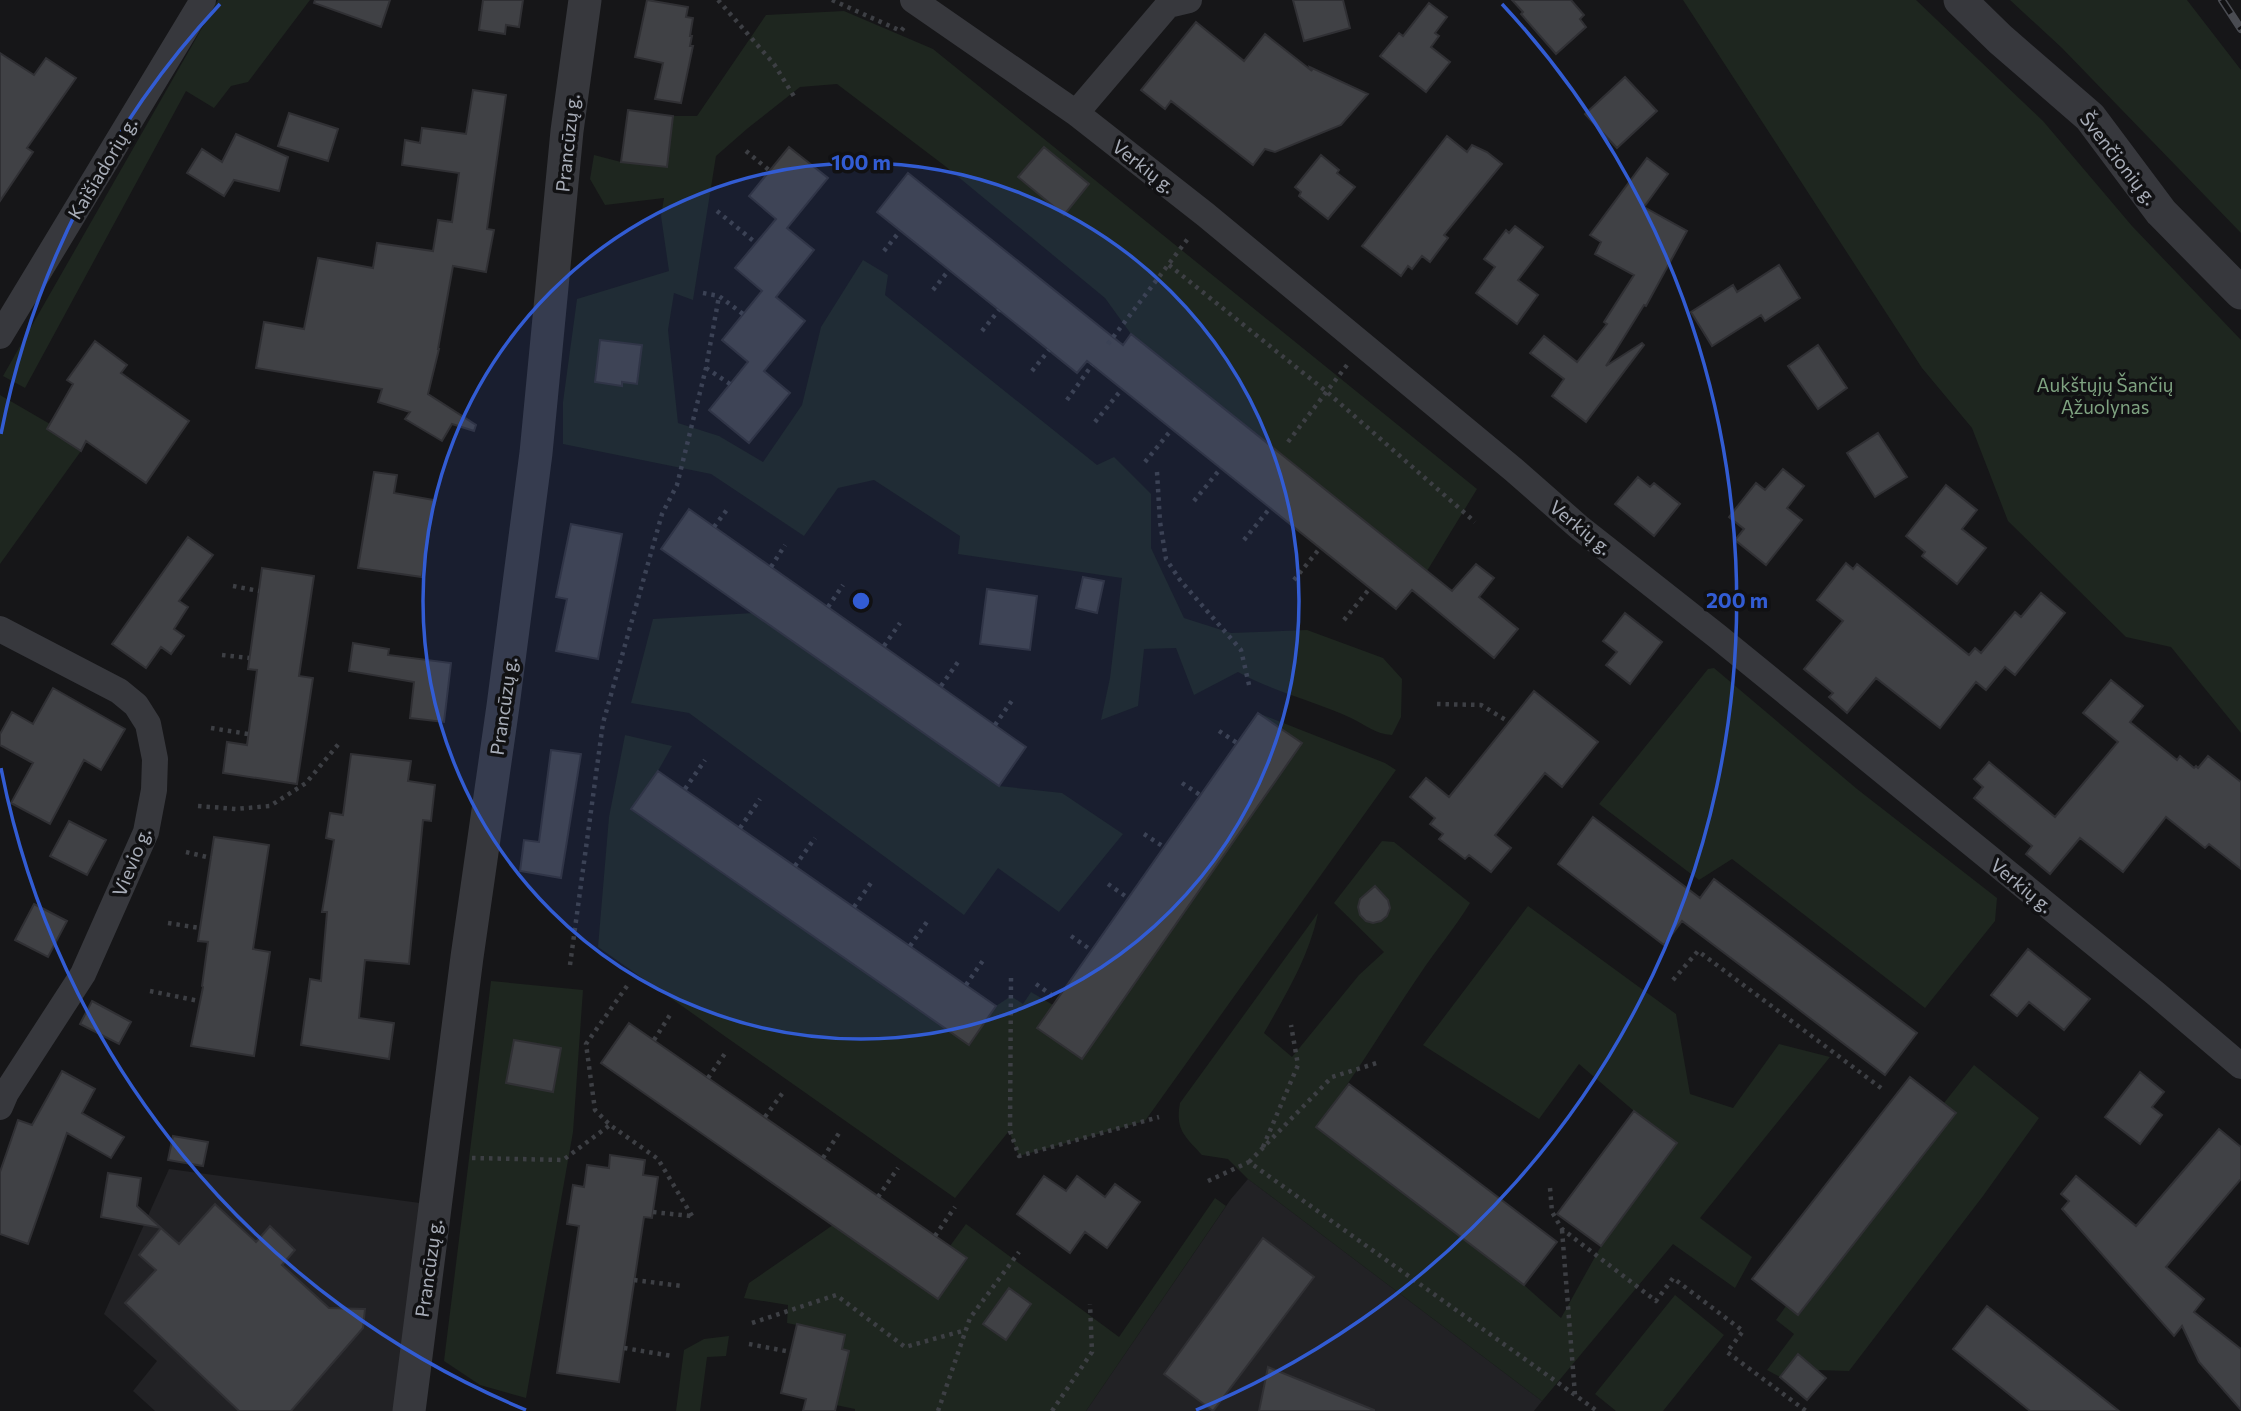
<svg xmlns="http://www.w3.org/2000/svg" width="2241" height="1411" viewBox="0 0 2241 1411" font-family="Commissioner,sans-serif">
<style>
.built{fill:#222225}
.green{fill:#1e261f;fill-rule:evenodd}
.building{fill:#404145;stroke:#303034;stroke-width:2}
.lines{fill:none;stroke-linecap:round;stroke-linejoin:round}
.path{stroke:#3d3f44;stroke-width:4.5;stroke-dasharray:3.5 5;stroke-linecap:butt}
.minor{stroke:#37383d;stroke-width:26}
.tertiary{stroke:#37383d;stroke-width:33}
.rail-casing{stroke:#4a4c52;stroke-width:8}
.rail{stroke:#111113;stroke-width:5;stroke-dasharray:16;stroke-linecap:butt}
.ring{fill:none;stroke:#325cd3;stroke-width:3.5}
.labels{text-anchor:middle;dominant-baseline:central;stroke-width:7;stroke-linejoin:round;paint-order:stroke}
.street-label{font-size:19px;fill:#a8adb8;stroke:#111113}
.park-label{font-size:19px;fill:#7fa381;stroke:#111113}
.centre{fill:#325cd3;stroke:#111113;stroke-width:3.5}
.ring-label{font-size:21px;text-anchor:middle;font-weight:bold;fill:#325cd3;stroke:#111113;stroke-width:7;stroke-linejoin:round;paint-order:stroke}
</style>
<rect width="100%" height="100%" fill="#161618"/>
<!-- built -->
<path class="built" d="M169 1169 420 1203 394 1411H155L133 1391 157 1361 104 1314Z
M1248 1179 1542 1401 1534 1411H1086L1231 1199Z"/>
<!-- green -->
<path class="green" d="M218 0H310L248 82 231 86 214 108 186 91 25 388 3 376Z
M1683 0H1916L2043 121 2132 226 2241 340V733L2171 647 2126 637 2008 521 1972 428 1922 368Z
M2010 0H2187L2241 70V233L2062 48Z
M844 11 933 49 1477 489 1427 571 1131 334 1105 298 945 166 837 84 800 87 748 128 716 156 693 300 674 293 668 330 678 423 719 436 763 462 802 405 821 327 863 260 888 275 885 295 1097 465 1114 457 1151 494V548L1184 618 1231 633 1307 630 1383 658 1402 679 1401 717 1392 735C1375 734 1366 725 1351 718 1314 701 1274 692 1238 672L1194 695 1176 648 1144 649 1138 706 1101 720 1110 678 1122 578 958 554 960 536 874 480 838 488 804 536 711 474 563 444V402L577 299 669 271 661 216 664 198 605 205 590 179 594 155 621 162 667 167 673 116H697L766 15Z
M0 395 50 424 47 429 81 451 0 564Z
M753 613 999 786 1062 793 1123 834 1059 912 998 868 964 915 689 713 631 703 653 619Z
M1714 668 1857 789 1997 898 1995 921 1925 1008 1732 859 1699 880 1599 804 1708 669Z
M1258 713 1385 763 1396 770 1145 1121 1019 1156 1009 1131 955 1198 598 947 609 817 625 735 672 746 658 771 631 810 970 1045 996 1006 1011 996 1023 1004 1031 992 1053 1005 1282 772 1302 743Z
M1382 841 1394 842 1470 903C1455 928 1436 950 1420 974 1385 1025 1354 1078 1317 1127L1524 1285 1561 1318 1601 1246 1677 1143 1634 1111 1579 1064 1539 1119 1423 1045 1528 906 1676 1014 1690 1094 1733 1108 1779 1044 1830 1057 1700 1218 1752 1257 1735 1288 1673 1244 1542 1401 1248 1179 1228 1159 1202 1155C1185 1136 1175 1130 1180 1103L1318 913C1309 957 1286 994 1264 1033L1292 1057 1359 975 1384 952 1334 903ZM1374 891C1386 895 1395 905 1386 917 1370 937 1339 901 1374 891Z
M491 981 583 990 573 1132 526 1398 480 1385 444 1361Z
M1974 1065 2039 1118 1983 1196 1849 1371 1817 1370 1799 1355 1780 1377 1767 1370 1794 1334 1776 1320 1786 1306 1799 1315 1955 1113 1944 1103Z
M1215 1198 1226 1206 1086 1411H855V1409L831 1404 841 1386 849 1351 842 1349 845 1335 787 1323 788 1305 744 1298 749 1283 833 1225 938 1298 967 1259 950 1246 966 1224 1119 1337Z
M1675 1295 1724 1335 1663 1411H1616L1595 1394Z
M729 1336 726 1356 707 1357 700 1411H676L684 1350 704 1339Z"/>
<!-- building -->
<path class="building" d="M315 0H390L381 27 314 3Z
M483 0H523L519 27 506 25 505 34 479 30Z
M647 0 688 7 686 17 693 18 690 36H692L690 46H693L681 103 655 99 663 63 635 57Z
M1293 0H1343L1350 28 1304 41Z
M1512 0H1571L1584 15 1580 19 1586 27 1556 54 1521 14 1523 12Z
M1429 3 1447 17 1435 33 1439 36 1431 47 1450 62 1426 92 1380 56 1399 33 1403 36Z
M1196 22 1244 61 1265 34 1312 71 1310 67 1368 94 1341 125 1275 152 1265 149 1253 165 1171 101 1165 109 1141 90Z
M0 53 34 75 46 58 76 78 27 148 33 152 0 201Z
M1625 77 1657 111 1617 148 1585 114Z
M473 90 506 95 487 229 494 230 486 272 453 266 438 349H439L428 394 476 425 474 431 452 424 442 441 405 419 410 412 378 402 382 389 256 368 264 322 304 329 318 258 373 268 377 243 433 251 438 220 452 222 459 173 402 165 405 140 420 143 422 128 466 134Z
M628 110 673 116 667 167 621 162Z
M289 113 338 129 328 161 278 146Z
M236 134 288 157 279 191 234 180 224 196 187 173 202 149 222 162Z
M1447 136 1467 152 1472 145 1487 152 1502 164 1444 235 1448 238 1430 262 1422 256 1412 269 1408 266 1401 276 1362 246Z
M789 147 828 178 787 228 814 250 776 297 805 321 764 371 790 393 749 443 709 410 748 362 722 340 762 291 735 268 776 219 749 196Z
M1044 147 1089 184 1064 215 1018 177Z
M1321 155 1339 170 1337 173 1355 187 1328 219 1299 196 1301 192 1295 187Z
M1647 158 1668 174 1644 207 1687 231 1646 306 1644 305 1606 366 1642 343 1644 345 1586 422 1552 396 1564 379 1530 353 1544 336 1577 362 1607 324 1604 322 1634 275 1595 254 1601 242 1590 235Z
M908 173 1123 345 1131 334 1452 591 1476 564 1494 578 1479 597 1518 629 1494 658 1412 590 1396 609 1087 361 1077 373 877 212Z
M1515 226 1543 247 1518 280 1538 295 1517 324 1476 293 1495 267 1484 259 1506 230 1509 233Z
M1779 265 1800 298 1765 321 1761 315 1712 346 1691 312 1733 285 1737 292Z
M600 340 642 345 637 384 622 382V386L595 382Z
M95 341 127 365 121 373 189 421 146 483 86 441 81 451 47 429 73 384 67 380Z
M1818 345 1847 388 1818 409 1788 366Z
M1878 433 1907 477 1875 497 1847 453Z
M1783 469 1804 486 1787 508 1802 520 1766 565 1735 540 1744 529 1729 517 1756 483 1765 490Z
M374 472 397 475 394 493 434 500 422 577 358 568Z
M1638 477 1650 487 1654 483 1680 504 1654 536 1615 504Z
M1946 485 1977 510 1962 529 1986 548 1957 584 1922 556 1925 552 1906 536Z
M689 509 1026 747 999 786 661 549Z
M571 524 622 534 598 659 556 651 567 599 556 597Z
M188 537 213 555 179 601 188 607 174 629 184 636 171 654 161 647 146 668 112 644Z
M1846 563 1853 569 1857 564 1969 655 1975 648 1981 653 2015 612 2021 617 2041 593 2065 613 2015 675 2005 667 1986 690 1976 682 1940 728 1876 678 1847 713 1829 697 1833 693 1804 669 1843 621 1817 600Z
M262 568 314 576 299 676 313 678 297 784 223 773 227 742 247 745 257 670 248 669Z
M1083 577 1104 581 1097 613 1076 608Z
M987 589 1037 596 1030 650 980 644Z
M1625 613 1662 642 1630 684 1606 665 1617 652 1603 641Z
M353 643 389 649 388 655 451 663 444 722 410 718 414 682 349 671Z
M2111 680 2143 706 2130 722 2177 760 2180 756 2194 768 2196 766 2198 768 2208 756 2241 782V869L2209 844 2205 848 2166 817 2123 872 2080 838 2050 874 2026 854 2032 846 1974 798 1983 787 1974 779 1989 762 2055 817 2118 742 2083 713Z
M53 688 125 729 101 770 84 760 50 824 11 803 33 763 0 745V734L12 712 33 724Z
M1534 691 1598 742 1562 787 1545 773 1495 835 1511 848 1491 872 1469 855 1465 859 1439 839 1443 834 1430 824 1435 818 1410 797 1426 778 1449 797Z
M1258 713 1302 743 1082 1059 1037 1028Z
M551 750 581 754 561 878 520 871 524 840 539 842Z
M351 754 411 761 408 781 435 785 431 821 423 820 409 964 365 960 359 1018 394 1023 389 1059 301 1045 310 979 321 981 327 912H322L334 840 326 838 330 813 343 815Z
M658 771 996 1006 969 1045 631 809Z
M1593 817 1700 898 1714 879 1917 1033 1885 1075 1682 921 1664 945 1558 864Z
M69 821 106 840 87 875 50 856Z
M214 837 269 845 253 949 270 952 254 1056 191 1046 203 987 202 986 208 942 198 941Z
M1375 886 1388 900 1390 908 1387 916 1381 921 1373 923 1366 921 1360 915 1358 907 1360 899Z
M34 904 67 921 48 957 15 940Z
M2028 949 2090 999 2064 1030 2029 1002 2017 1016 1991 995Z
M92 1001 131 1022 119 1044 80 1024Z
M629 1023 967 1258 938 1299 601 1063Z
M514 1040 561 1048 553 1092 506 1083Z
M62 1071 95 1089 82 1113 124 1137 111 1158 67 1133 28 1244 0 1234V1172L18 1120 32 1125Z
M2140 1072 2164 1092 2152 1107 2162 1115 2140 1144 2105 1117Z
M1910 1077 1956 1113 1798 1315 1752 1279Z
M1349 1084 1557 1242 1524 1285 1316 1127Z
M1634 1111 1677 1143 1601 1246 1557 1214Z
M2219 1129 2241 1147V1179L2166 1267 2204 1299 2194 1312 2241 1349V1410L2199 1362 2182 1326 2174 1336 2062 1209 2069 1201 2061 1194 2076 1176 2136 1226Z
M173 1136 208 1142 203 1166 168 1160Z
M610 1155 645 1160 643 1175 658 1177 652 1218 644 1217 619 1382 557 1373 579 1226 567 1224 573 1185 584 1187 587 1165 609 1168Z
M108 1173 141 1178 137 1206 161 1228 101 1217Z
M1044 1176 1066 1191 1077 1176 1105 1197 1115 1184 1140 1202 1107 1248 1085 1232 1070 1253 1017 1214Z
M215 1204 256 1242 270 1226 295 1250 282 1265 329 1308 365 1309 363 1328 291 1411H239L125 1303 156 1270 139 1255 161 1228 179 1244Z
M1263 1238 1314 1277 1213 1411 1164 1374Z
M1009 1288 1031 1304 1006 1340 983 1324Z
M1987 1306 2119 1411H2030L1953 1349Z
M797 1324 845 1335 842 1349 849 1351 835 1411H803L806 1399 781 1393Z
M1798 1354 1826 1378 1807 1400 1780 1377Z
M1268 1367 1374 1410V1411H1259Z"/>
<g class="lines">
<!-- path -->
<path class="path" d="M718 0 774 64 795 98
M832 0 901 31 905 26
M746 151 770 171
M717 211 756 243
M884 251 900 231
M1169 265 1327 392 1475 522
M933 290 949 270
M703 293 719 296 743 314
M982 331 999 310
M1108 344 1190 236
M706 368 730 384
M1032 371 1049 350
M1067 400 1092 365
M1095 422 1122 389
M1288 442 1347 365
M1145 462 1172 429
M1157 472 1160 522 1166 559 1180 580 1241 650 1250 689
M1194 501 1221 468
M714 527 729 507
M1244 540 1270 508
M771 567 785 545
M1294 580 1320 548
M233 586 259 591
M828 607 843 585
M1344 620 1370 588
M884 646 900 623
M222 655 249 658
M941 686 958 662
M1437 704 1481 705 1509 722
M995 725 1013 699
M211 728 248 734
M1219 731 1237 743
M1182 783 1200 795
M685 789 705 760
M198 806 236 809 270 806 306 783 341 741
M740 828 760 799
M1144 834 1164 847
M186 852 211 858
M795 866 815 838
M1108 884 1128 898
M854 907 873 880
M168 923 200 928
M1071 936 1091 950
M910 946 929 919
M570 965 603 723 662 514 677 485 706 368 719 296
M1011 978 1010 1131 1019 1156 1159 1117
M1673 980 1698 951 1885 1091
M1036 984 1057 999
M966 985 984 959
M627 986 586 1044 595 1110 610 1125 658 1159 692 1216
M150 991 199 1001
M654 1040 670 1015
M708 1078 726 1052
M765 1117 784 1091
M1263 1147 1298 1065 1291 1025
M472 1158 563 1160 610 1125
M823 1158 841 1130
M1249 1162 1332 1077 1380 1062
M1208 1181 1249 1162 1575 1395
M1550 1188 1552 1212 1562 1229 1656 1301 1673 1278 1743 1331 1727 1352 1806 1411
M878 1197 898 1168
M653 1212 691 1216
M1562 1230 1575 1395 1597 1411
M935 1236 955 1207
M634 1280 682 1286
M752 1323 836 1295 905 1347 966 1330
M749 1344 791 1352
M624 1348 672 1356
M938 1411 970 1318 1019 1252
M1052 1411 1092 1352 1090 1304"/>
<!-- minor -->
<path class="minor" d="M913 0 1076 113 1206 215 1514 470 1580 528 1717 636 2155 993 2241 1066
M1076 113 1168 5 1189 0
M0 336 203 0
M0 629 119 691 136 705 148 724 155 759 154 790 146 832 83 974 6 1093 0 1107"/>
<!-- tertiary -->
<path class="tertiary" d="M1960 0 2000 39 2090 117 2161 212 2241 293
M409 1411 467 957 503 706 536 453 567 131 585 0"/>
<!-- rail casing -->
<g class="rail-casing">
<path id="rail" d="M2222 0 2241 29"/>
</g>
<!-- rail -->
<use href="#rail" class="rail"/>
</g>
<!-- distance rings -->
<circle cx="861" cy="601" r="438" fill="#325cd3" fill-opacity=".12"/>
<g class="ring">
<circle cx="861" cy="601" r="438"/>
<path d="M526 1410A876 876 0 0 1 1 768M1 434A876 876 0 0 1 220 4M1502 4A876 876 0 0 1 1196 1410"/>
</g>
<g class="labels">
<!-- street labels -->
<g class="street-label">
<text transform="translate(567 143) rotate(-84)">Prancūzų g.</text>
<text transform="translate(2119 158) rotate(52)">Švenčionių g.</text>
<text transform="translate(1144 166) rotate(38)">Verkių g.</text>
<text transform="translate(102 168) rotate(-59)">Kaišiadorių g.</text>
<text transform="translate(1581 527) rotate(39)">Verkių g.</text>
<text transform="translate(503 706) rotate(-82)">Prancūzų g.</text>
<text transform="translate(131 862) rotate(-68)">Vievio g.</text>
<text transform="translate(2022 885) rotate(39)">Verkių g.</text>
<text transform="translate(428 1268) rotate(-82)">Prancūzų g.</text>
</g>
<!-- park labels -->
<g class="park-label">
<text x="2105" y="384">Aukštųjų Šančių<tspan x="2105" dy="22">Ąžuolynas</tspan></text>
</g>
</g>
<circle cx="861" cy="601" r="10" class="centre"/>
<g class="ring-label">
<text x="861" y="170">100 m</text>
<text x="1737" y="608">200 m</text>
</g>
</svg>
